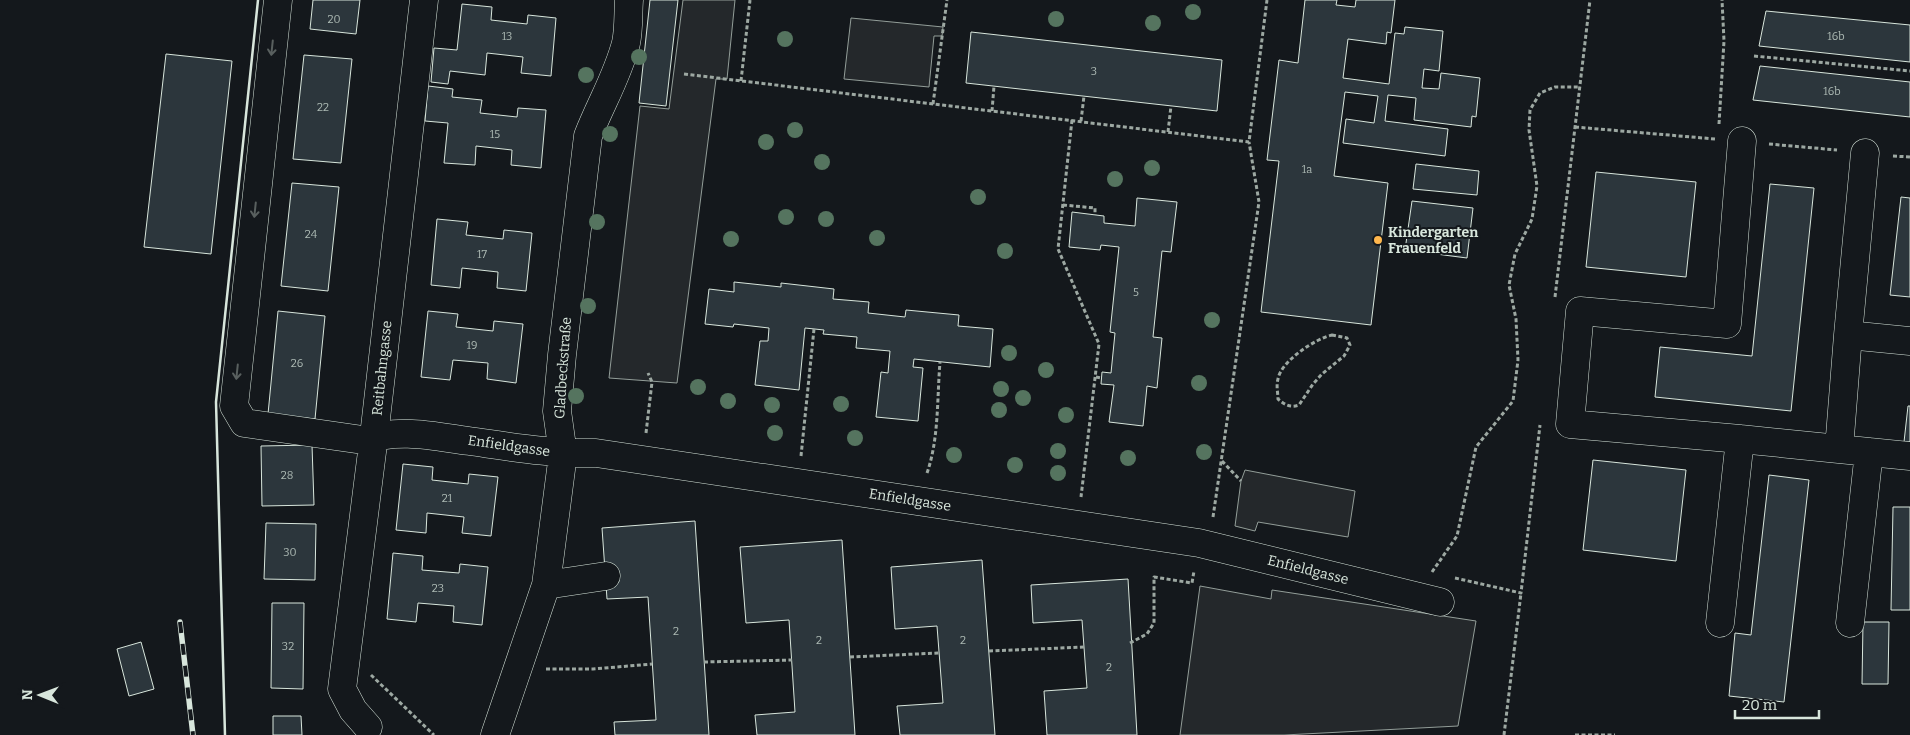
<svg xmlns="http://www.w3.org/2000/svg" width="1910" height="735" viewBox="0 0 1910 735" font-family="Bitter,serif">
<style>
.parking{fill:#24282b;stroke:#939e99}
.building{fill:#2c363c;stroke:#d8e6dc}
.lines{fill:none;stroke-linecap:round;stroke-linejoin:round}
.minor-casing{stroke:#d8e6dc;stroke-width:29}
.path{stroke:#9da8a2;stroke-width:3;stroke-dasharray:4 2.5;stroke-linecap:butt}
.minor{stroke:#14181c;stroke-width:28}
.rail-casing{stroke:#d8e6dc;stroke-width:5.5}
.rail{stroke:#14181c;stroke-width:4;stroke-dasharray:11;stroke-linecap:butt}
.wall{stroke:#d8e6dc;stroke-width:2.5}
.tree{fill:#55745f}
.oneway{stroke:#59605f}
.poi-dot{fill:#ffb74d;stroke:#14181c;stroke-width:2}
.labels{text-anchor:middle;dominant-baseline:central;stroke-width:4;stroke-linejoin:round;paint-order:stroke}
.number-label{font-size:11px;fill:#adbab4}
.poi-label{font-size:14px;font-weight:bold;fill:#d8e6dc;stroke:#14181c;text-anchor:start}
.street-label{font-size:14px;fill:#d8e6dc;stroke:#14181c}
</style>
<rect width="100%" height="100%" fill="#14181c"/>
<!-- parking -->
<path class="parking" d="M683 0H735L727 79H716L677 383 609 378 640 106 669 109Z
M851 18 943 27 942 36H934L929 87 844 79Z
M1245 470 1355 491 1348 537 1258 522 1255 531 1235 526 1241 481Z
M1200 586 1271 599 1272 590 1476 621 1458 726 1284 735H1180Z"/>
<!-- building -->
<path class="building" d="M313 0H360L356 34 310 29Z
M650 0H678L666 106 639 103Z
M1305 0H1337L1336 5 1355 7 1356 0H1395L1391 33 1387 32 1386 44 1348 39 1343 78 1389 84 1395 33 1404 34 1405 27 1443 31 1439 71 1424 69 1422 88 1439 89 1441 73 1480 78 1476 117 1472 116 1471 127 1414 120 1416 98 1388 95 1385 121 1448 129 1445 156 1343 143 1346 119 1374 123 1378 96 1345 92 1334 176 1388 183 1371 325 1261 312 1279 161 1267 160 1279 60 1298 63Z
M462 4 492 7 491 20 527 24 528 15 556 18 551 76 521 73 523 57 487 53 485 75 450 71 448 84 431 82 434 48 457 50Z
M1766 11 1910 25V62L1759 46Z
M971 32 1222 60 1217 111 966 83Z
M166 54 232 61 211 254 144 247Z
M304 55 352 59 341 163 293 159Z
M1760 66 1910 82V117L1753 100Z
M428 86 453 89 452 97 482 100 480 113 517 117 518 108 546 110 541 168 511 165 512 150 476 146 475 165 444 163 448 123 425 121Z
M1416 164 1479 171 1477 195 1413 189Z
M1596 172 1696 182 1686 277 1586 267Z
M292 183 339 187 328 291 281 286Z
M1770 184 1814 188 1791 411 1655 397 1660 347 1752 356Z
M1901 197 1910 198V297L1890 295Z
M1137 198 1177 202 1171 252 1162 251 1153 337 1162 338 1157 388 1147 386 1143 426 1109 422 1114 385 1101 384 1102 372 1111 373 1115 333 1110 332 1119 247 1101 245 1100 250 1069 247 1072 212 1104 216V223L1135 226Z
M1412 201 1473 208 1467 258 1405 250Z
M437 219 468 222 466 235 503 239 504 230 532 233 526 291 497 288 498 272 462 268 460 288 431 285Z
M734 282 781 287V283L834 289 833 299 869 302 868 313 905 317 906 310 959 315 958 326 993 329 990 367 914 359 913 367 923 368 918 421 876 417 881 372 888 373 890 351 856 348 857 337 823 334 824 330 805 328 799 390 755 385 760 341H768L769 328 734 324 733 327 705 324 709 289 734 292Z
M278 311 325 316 315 419 268 414Z
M428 311 458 314 456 327 493 331 494 321 523 324 516 383 487 379 488 363 453 360 450 380 421 377Z
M1908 406H1910V442H1904Z
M312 445 314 505 262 506 261 446Z
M1593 460 1686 470 1676 561 1583 550Z
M403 464 433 467 432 480 468 484 469 474 498 477 491 536 462 533 464 517 427 513 426 533 396 530Z
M1769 475 1809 480 1784 702 1729 696 1735 633 1751 635Z
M1893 507H1910V610H1891Z
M695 521 709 735H615L614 722 656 720 648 597 607 599 602 528Z
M266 523 316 524 315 580 264 579Z
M842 540 855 735H757L755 715 795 712 789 620 746 623 740 547Z
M393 553 423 556 422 570 459 573 460 564 488 567 482 625 453 622 454 606 418 603 416 622 387 619Z
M982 560 995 735H900L897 706 943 703 937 626 895 629 891 567Z
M1128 579 1137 735H1047L1044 691 1087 688 1082 620 1033 623 1031 585Z
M272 603H304L303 689 271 688Z
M1863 622H1889L1888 684H1862Z
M141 642 154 689 129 696 117 649Z
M273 716H301L302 735H273Z"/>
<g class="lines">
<!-- minor casing -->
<g class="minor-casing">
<path id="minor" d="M278 0 234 406 244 423 363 440C400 428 432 436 469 441 512 447 552 454 596 453L1199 543 1440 602
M1865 153 1848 335 1910 341
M1848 335 1839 449 1910 456
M1740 439 1839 449
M546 585 606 576
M1720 623 1740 439 1570 424 1580 311 1727 324 1742 141
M1850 623 1869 452
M368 727 353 710 342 689 374 436 424 0
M495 735 546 585 563 454 557 411 562 355 588 136C600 105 618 75 626 43 629 29 628 14 629 0"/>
</g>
<!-- path -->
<path class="path" d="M1754 56 1910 71
M684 74 1249 142 1267 0
M741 81 750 0
M933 104 947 0
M992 111 994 86
M1072 120 1058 249 1099 344 1081 497
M1081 121 1084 96
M1719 124 1724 41 1722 0
M1575 127 1715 139
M1168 132 1171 106
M1769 144 1837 150
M1893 156 1910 157
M1063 205 1095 208V215
M1555 297 1590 0
M1332 335 1347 338 1350 345 1344 356 1322 374 1313 384 1299 405C1290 408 1285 405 1278 399 1278 393 1276 386 1278 379 1281 361 1315 339 1332 335Z
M1096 377 1102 378
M646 433 652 382 648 373
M801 456 814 329
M1222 461 1241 481
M927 473C939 439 937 398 940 362
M1213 517 1259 202 1249 142
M1432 572 1457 536 1476 447 1513 401 1518 360 1516 319 1509 285 1515 254 1532 219 1537 186 1529 130 1530 110 1540 93 1555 87H1579
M1455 578 1521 593 1540 425
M1130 643 1147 634 1154 623V577L1192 583 1194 571
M989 651 1085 647
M850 657 939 653
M704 662 792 660
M546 669H593L652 664
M371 675 434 735
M1504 735 1521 593
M1575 735H1615"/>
<!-- minor -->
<use href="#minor" class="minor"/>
<!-- rail casing -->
<g class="rail-casing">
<path id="rail" d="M180 622 193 735"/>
</g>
<!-- rail -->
<use href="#rail" class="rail"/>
<!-- wall -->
<path class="wall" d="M225 735 216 402 258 0"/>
</g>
<!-- trees -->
<g class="tree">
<circle cx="1193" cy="12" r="8"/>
<circle cx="1056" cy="19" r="8"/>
<circle cx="1153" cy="23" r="8"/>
<circle cx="785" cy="39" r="8"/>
<circle cx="639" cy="57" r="8"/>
<circle cx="586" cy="75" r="8"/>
<circle cx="795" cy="130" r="8"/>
<circle cx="610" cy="134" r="8"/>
<circle cx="766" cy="142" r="8"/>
<circle cx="822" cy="162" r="8"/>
<circle cx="1152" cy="168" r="8"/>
<circle cx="1115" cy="179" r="8"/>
<circle cx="978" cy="197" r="8"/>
<circle cx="786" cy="217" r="8"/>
<circle cx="826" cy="219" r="8"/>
<circle cx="597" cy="222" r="8"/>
<circle cx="877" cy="238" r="8"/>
<circle cx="731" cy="239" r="8"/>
<circle cx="1005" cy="251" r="8"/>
<circle cx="588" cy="306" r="8"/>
<circle cx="1212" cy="320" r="8"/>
<circle cx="1009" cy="353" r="8"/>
<circle cx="1046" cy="370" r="8"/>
<circle cx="1199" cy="383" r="8"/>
<circle cx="698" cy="387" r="8"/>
<circle cx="1001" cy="389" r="8"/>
<circle cx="576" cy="396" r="8"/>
<circle cx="1023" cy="398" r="8"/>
<circle cx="728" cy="401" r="8"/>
<circle cx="841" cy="404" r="8"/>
<circle cx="772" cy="405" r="8"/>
<circle cx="999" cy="410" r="8"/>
<circle cx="1066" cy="415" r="8"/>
<circle cx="775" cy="433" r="8"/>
<circle cx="855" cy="438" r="8"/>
<circle cx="1058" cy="451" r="8"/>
<circle cx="1204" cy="452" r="8"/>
<circle cx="954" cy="455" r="8"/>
<circle cx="1128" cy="458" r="8"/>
<circle cx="1015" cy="465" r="8"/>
<circle cx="1058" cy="473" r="8"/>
</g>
<!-- one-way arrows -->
<defs><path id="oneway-shaft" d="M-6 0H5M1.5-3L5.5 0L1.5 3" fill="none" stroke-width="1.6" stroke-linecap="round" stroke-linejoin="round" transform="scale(1.25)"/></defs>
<g class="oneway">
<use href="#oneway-shaft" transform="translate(272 48) rotate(96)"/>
<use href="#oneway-shaft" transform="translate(255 210) rotate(96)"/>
<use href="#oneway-shaft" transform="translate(237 372) rotate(96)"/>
</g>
<!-- markers -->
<circle class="poi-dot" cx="1378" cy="240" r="5"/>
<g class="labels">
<!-- number labels -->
<g class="number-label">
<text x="334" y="19">20</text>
<text x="507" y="36">13</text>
<text x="1836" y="36">16b</text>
<text x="1094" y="71">3</text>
<text x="1832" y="91">16b</text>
<text x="323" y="107">22</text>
<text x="495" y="134">15</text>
<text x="1307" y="169">1a</text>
<text x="311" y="234">24</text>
<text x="482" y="254">17</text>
<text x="1136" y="292">5</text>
<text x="472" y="345">19</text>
<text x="297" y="363">26</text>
<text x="287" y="475">28</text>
<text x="447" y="498">21</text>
<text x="290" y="552">30</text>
<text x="438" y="588">23</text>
<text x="676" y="631">2</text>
<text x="819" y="640">2</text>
<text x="963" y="640">2</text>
<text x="288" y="646">32</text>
<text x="1109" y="667">2</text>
</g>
<!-- poi labels -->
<g class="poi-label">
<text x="1388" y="232">Kindergarten<tspan x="1388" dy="16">Frauenfeld</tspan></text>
</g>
<!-- street labels -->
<g class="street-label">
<text transform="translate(382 368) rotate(-84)">Reitbahngasse</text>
<text transform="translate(563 368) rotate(-86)">Gladbeckstraße</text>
<text transform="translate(509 446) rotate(8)">Enfieldgasse</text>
<text transform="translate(910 500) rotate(9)">Enfieldgasse</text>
<text transform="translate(1308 570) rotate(14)">Enfieldgasse</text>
</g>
</g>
<!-- north arrow -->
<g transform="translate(40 695) rotate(271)" stroke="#14181c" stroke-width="4" paint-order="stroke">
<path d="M0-4L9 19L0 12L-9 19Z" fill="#d8e6dc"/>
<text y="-8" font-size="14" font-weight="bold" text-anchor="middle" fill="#d8e6dc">N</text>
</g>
<!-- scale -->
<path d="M1735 710v8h84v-8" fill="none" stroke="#d8e6dc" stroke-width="2.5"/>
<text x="1742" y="710" font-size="15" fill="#d8e6dc" stroke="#14181c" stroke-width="4" paint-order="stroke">20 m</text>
</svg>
